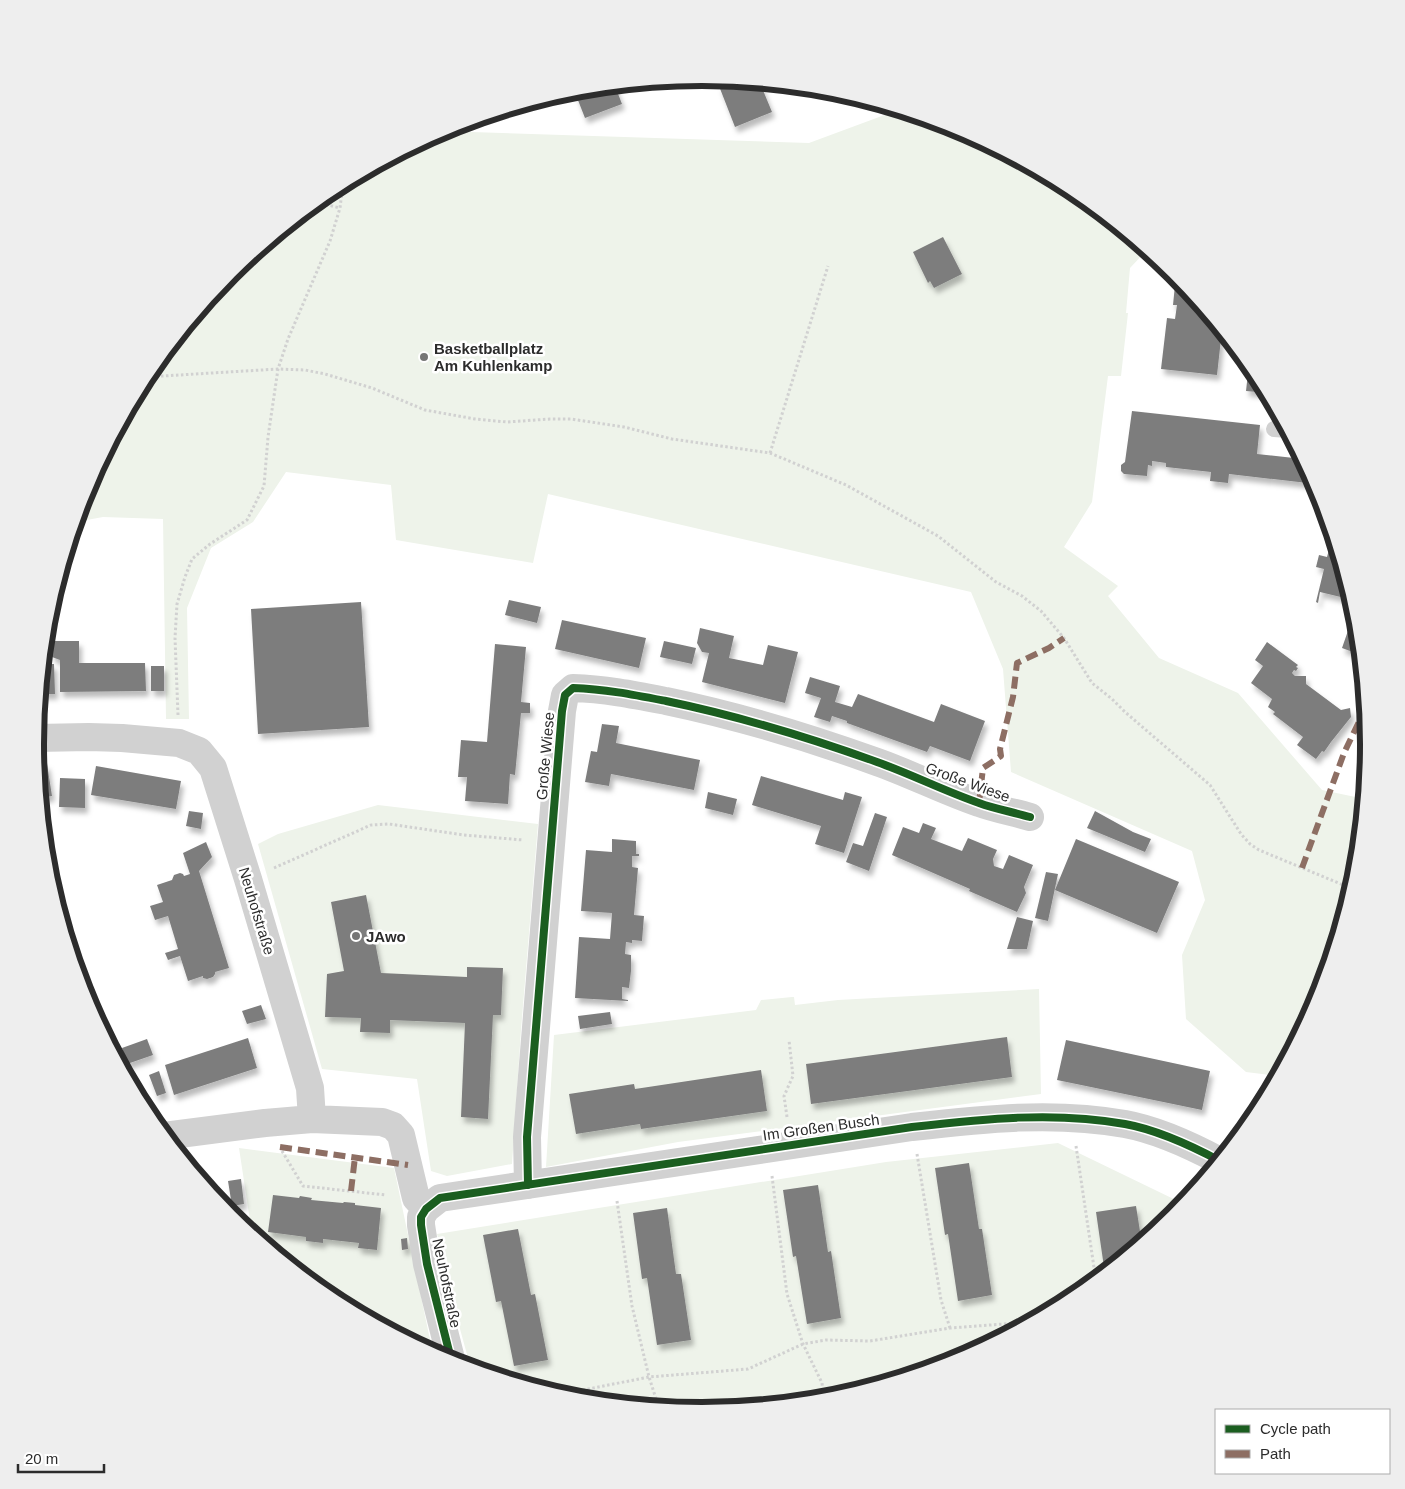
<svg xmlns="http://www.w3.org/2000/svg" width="1405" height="1489" viewBox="0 0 1405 1489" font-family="Helvetica,sans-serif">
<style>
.green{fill:#eef3ea}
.building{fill:#7d7d7d;filter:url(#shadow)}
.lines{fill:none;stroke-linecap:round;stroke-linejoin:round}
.path{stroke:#d1d1d1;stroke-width:3;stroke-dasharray:2.5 2.5;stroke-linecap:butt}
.lane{stroke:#d1d1d1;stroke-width:16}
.street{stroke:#d1d1d1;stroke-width:28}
.quiet{stroke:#8d6e63;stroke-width:6;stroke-dasharray:12 6;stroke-linecap:butt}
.cycleway-casing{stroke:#fff;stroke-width:11}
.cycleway{stroke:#1b5e20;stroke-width:8}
.poi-dot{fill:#767676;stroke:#fff;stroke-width:2}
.labels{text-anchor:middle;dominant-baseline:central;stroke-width:5;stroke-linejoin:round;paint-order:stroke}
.poi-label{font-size:15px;font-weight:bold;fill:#2c2c2c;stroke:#fff;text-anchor:start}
.street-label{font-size:15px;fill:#2c2c2c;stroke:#fff}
.rim{fill:none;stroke:#2c2c2c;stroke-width:6}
</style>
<defs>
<filter id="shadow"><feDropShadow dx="3" dy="5.5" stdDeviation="2.5" flood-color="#0004"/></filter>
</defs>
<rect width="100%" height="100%" fill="#fff"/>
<!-- green -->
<path class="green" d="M898 110 958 128 1074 190 1147 250 1130 268 1126 313H1128L1121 376H1108L1092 502 1064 547 1118 586 1108 596 1159 658 1238 693 1322 790 1365 799 1357 875 1319 1000 1279 1076 1246 1072 1186 1019 1182 955 1205 900 1192 851 1011 772 1003 669 971 592 548 494 533 563 396 540 391 485 286 472 253 522 211 548 187 608 189 719H166L163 519 103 517 76 522 86 489 148 373 231 272 319 200 343 196 346 182 440 131 809 143Z
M378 805 538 824 521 1030 512 1164 447 1176 431 1171 417 1079 322 1069 258 844 278 834Z
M1039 989 1041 1094 678 1142 546 1167 554 1035 756 1010 761 1000 792 997H794L795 1005 838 1000Z
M1058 1143 1184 1204 1174 1217 1073 1300 958 1361 832 1399 702 1412 572 1399 471 1369 460 1329 437 1234 886 1162Z
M239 1148 394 1168 429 1335 435 1355 331 1299 252 1234Z"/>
<!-- building -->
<path class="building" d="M734 80 760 83 772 112 735 127 719 86Z
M615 86 622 104 585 118 574 90Z
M943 237 962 274 934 288 930 281 928 283 913 252Z
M1176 275 1222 330 1217 375 1161 369 1167 318 1175 319 1177 305H1173Z
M1249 364 1258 374 1268 393 1246 391Z
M1132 411 1260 425 1257 454 1303 459 1316 484 1229 474 1228 483 1210 481 1211 472 1166 467V463L1152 461V466L1148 465 1147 476 1124 474 1121 471V465L1125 462Z
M1333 535 1353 600 1320 592 1318 603 1316 602 1324 569 1316 567 1319 555 1327 557Z
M509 600 541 607 537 623 505 615Z
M361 602 369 727 258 734 251 609Z
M562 620 646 638 639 668 555 649Z
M1350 625 1359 628 1361 655 1342 648Z
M700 628 734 636 729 658 763 665 768 645 798 652 785 703 702 682 709 653 702 652 697 643Z
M52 641H79V663H145L146 691 60 692V660L52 657Z
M664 641 696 648 692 664 660 657Z
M1267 642 1298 665 1296 667 1298 668 1296 671 1294 670 1292 673 1295 676H1306V684L1341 710 1350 708 1351 717 1331 742 1324 752 1322 751 1316 759 1297 745 1303 737 1273 714 1275 712 1268 707 1272 699 1251 683 1263 666 1255 660Z
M495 644 526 647 521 702 530 703V713H521L515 775 510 774 508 804 465 801 467 777H458L461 740 487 742Z
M43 664H54L55 694H40Z
M151 666H164V691H151Z
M810 677 840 686 835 702 852 707 858 694 934 722 941 704 985 721 970 761 930 746 927 752 847 723V721L832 716 830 722 814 717 821 698 805 693Z
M602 724 619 726 616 743 700 760 694 790 611 774 609 786 585 782 591 751 597 752Z
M47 764 52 796 40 798 37 765Z
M96 766 181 781 176 809 91 795Z
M761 776 843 800 845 792 862 797 844 853 815 844 821 826 752 805Z
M60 778 85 779V808L59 807Z
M708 792 737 799 733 815 705 808Z
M189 811 203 813 201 829 186 826Z
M1095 811 1133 832 1151 839 1145 852 1087 828Z
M875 813 887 817 869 871 846 862 853 843 863 846Z
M923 823 936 828 931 839 962 851 968 838 997 850 993 859 994 866 1003 869 1009 855 1033 865 1024 887 1026 893 1017 912 969 891 970 889 892 855 903 827 919 833Z
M612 839 636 841V854H639V856H632V867L638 868 634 915 644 916 642 941 632 940V943L626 942 625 954 631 955V971L629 988 622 987V999L628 1000V1001L575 998 579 937 610 939 612 913 581 911 586 850 612 852Z
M1076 839 1179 882 1157 933 1055 890Z
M206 842 212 857 199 871 229 968 215 972V974L213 977 207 979 203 978V976L188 981 180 956 168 960 165 953 178 949 168 916 155 920 150 906 163 902 157 885 172 880 174 875 180 873 183 874 184 876 190 874 183 853Z
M1046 872 1058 874 1048 921 1035 918Z
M366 895 381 973 467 977V967L503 968 501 1015H493L488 1119 461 1117 465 1023 390 1020V1033L360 1032 361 1018 325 1017 327 974 344 971 331 902Z
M1017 917 1033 921 1027 949H1007Z
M261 1005 266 1019 247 1024 242 1011Z
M610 1012 612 1024 580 1029 578 1016Z
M1007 1037 1012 1077 811 1104 806 1064Z
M248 1038 257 1068 174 1095 165 1065Z
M147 1039 153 1055 127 1064 122 1048Z
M1066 1040 1210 1071 1202 1110 1057 1080Z
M761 1070 767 1111 641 1129 640 1124 576 1134 569 1094 634 1084 635 1089Z
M159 1071 166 1093 157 1096 149 1075Z
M1264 1101 1257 1116 1241 1136 1238 1133Z
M969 1163 979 1229H982L992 1295 958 1301 948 1234 945 1235 935 1168Z
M241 1179 244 1204 232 1206 228 1181Z
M818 1185 828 1252 831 1251 841 1318 807 1324 796 1256 793 1257 783 1190Z
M273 1195 299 1198 300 1196 312 1198 311 1200 343 1203 344 1202 355 1203V1205L381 1208 377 1250 358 1248 359 1243 323 1239V1243L306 1241V1237L268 1232Z
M1136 1206 1142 1244 1105 1274 1096 1212Z
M667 1208 676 1274H681L691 1340 657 1345 647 1278 642 1279 633 1213Z
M518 1229 531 1295 535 1294 548 1360 514 1366 501 1301 496 1302 483 1235Z
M407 1238 408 1249 402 1250 401 1239Z"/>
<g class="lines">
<!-- path -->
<path class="path" d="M316 202 340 208
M146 377 278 369 305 370 325 374 372 388 425 410 475 419 507 422 550 419H571L624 427 672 439 770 453 846 485 938 536 996 582 1022 596 1041 611 1064 638 1092 683 1112 699 1125 712 1210 785 1241 834 1250 844 1259 850 1353 889
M770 453 828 266
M178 715 175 638 177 604 185 577 192 559 210 544 247 520 264 486 268 437 278 369 288 339 330 241 340 208 343 183
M274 868 371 825 389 824 464 835 523 840
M787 1117 784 1096 793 1076 789 1040
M1076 1146 1096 1281
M282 1151 303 1186 386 1195
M917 1154 941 1300 950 1328
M772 1176 787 1294 803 1344 822 1383 824 1400
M617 1201 632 1306 649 1377 659 1408
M558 1395 649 1377 748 1369 803 1344 826 1340 870 1341 950 1328 1017 1323 1027 1324"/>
<!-- lane -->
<path class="lane" d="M1274 429 1288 430"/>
<!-- street -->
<path class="street" d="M36 738 89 737 122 738 179 743 199 751 213 768 248 879 310 1088 312 1119
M164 1136 265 1123 312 1119 382 1122 393 1126 401 1135 416 1198 426 1209
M528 1185 527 1137 562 711 565 695 573 688C605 689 635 695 666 701 738 716 808 737 877 762 911 774 944 791 979 803 995 809 1013 812 1030 817
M452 1363 427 1264 421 1225V1217L426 1209 440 1198 912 1127C982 1119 1054 1111 1125 1124 1158 1130 1190 1145 1220 1161"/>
<!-- quiet -->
<path class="quiet" d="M979 803 983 768 1001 756 1000 749 1013 697 1017 663 1049 648 1064 638
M1302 868 1344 753 1366 707
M280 1147 408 1165
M351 1191 355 1157
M419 1346 447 1347"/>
<!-- cycleway casing -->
<g class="cycleway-casing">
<path id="cycleway" d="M528 1185 527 1137 562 711 565 695 573 688C605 689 635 695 666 701 738 716 808 737 877 762 911 774 944 791 979 803 995 809 1013 812 1030 817
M452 1363 427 1264 421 1225V1217L426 1209 440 1198 912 1127C982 1119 1054 1111 1125 1124 1158 1130 1190 1145 1220 1161"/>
</g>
<!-- cycleway -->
<use href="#cycleway" class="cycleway"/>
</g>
<!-- markers -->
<g class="poi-dot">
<circle cx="424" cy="357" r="5"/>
<circle cx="356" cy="936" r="5"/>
</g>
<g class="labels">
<!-- poi labels -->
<g class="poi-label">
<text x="434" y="348">Basketballplatz<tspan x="434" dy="17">Am Kuhlenkamp</tspan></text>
<text x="366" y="936">JAwo</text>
</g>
<!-- street labels -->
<g class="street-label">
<text transform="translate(545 756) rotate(-85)">Große Wiese</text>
<text transform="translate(968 782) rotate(20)">Große Wiese</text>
<text transform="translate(257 911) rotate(73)">Neuhofstraße</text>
<text transform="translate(821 1127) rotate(-8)">Im Großen Busch</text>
<text transform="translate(447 1283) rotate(78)">Neuhofstraße</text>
</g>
</g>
<!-- crop -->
<path d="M0 0H1405V1489H0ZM44 744a658 658 0 1 1 1316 0a658 658 0 1 1-1316 0Z" fill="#eee" fill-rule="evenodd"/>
<path class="rim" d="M44 744a658 658 0 1 1 1316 0a658 658 0 1 1-1316 0Z"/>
<!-- legend -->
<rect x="1215" y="1409" width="175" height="65" fill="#ffffff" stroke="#ababab"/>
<rect x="1225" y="1425" width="25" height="8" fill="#1b5e20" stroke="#ababab"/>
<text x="1260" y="1434" font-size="15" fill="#2c2c2c">Cycle path</text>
<rect x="1225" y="1450" width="25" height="8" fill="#8d6e63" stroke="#ababab"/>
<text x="1260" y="1459" font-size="15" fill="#2c2c2c">Path</text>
<!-- scale -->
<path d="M18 1464v8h86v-8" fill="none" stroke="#2c2c2c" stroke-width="2.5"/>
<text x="25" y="1464" font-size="15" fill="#2c2c2c" stroke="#ffffff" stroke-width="4" paint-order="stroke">20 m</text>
</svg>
